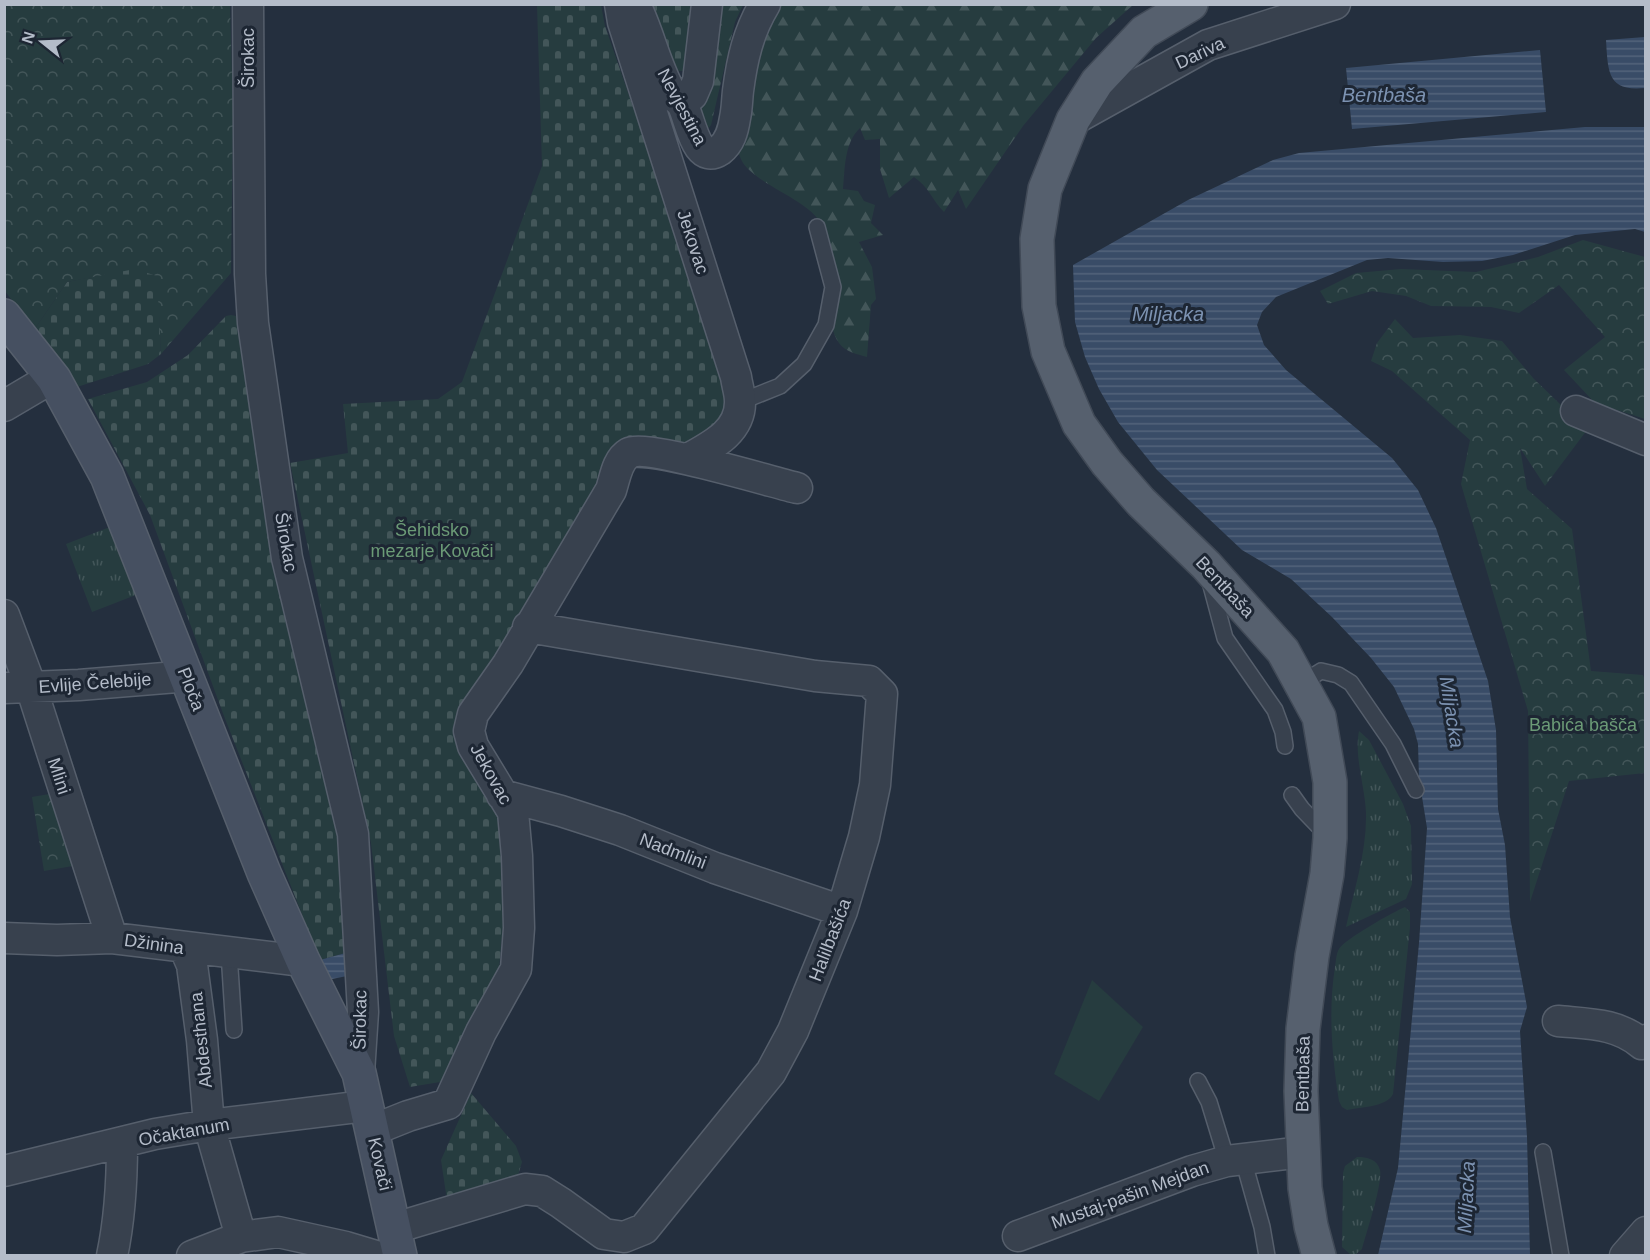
<svg xmlns="http://www.w3.org/2000/svg" width="1650" height="1260" viewBox="0 0 1650 1260" font-family="Helvetica,sans-serif">
<style>
.grass{fill:url(#grass-tufts)}
.forest{fill:url(#forest-firs)}
.cemetery{fill:url(#cemetery-stones)}
.park{fill:url(#park-crowns)}
.garden{fill:#263c3f}
.water{fill:url(#water-rules)}
.lines{fill:none;stroke-linecap:round;stroke-linejoin:round}
.lane-casing{stroke:#565f6c;stroke-width:18}
.street-casing{stroke:#565f6c;stroke-width:33}
.secondary-casing{stroke:#565f6c;stroke-width:36}
.primary-casing{stroke:#414a57;stroke-width:36}
.lane{stroke:#38414e;stroke-width:15}
.street{stroke:#38414e;stroke-width:30}
.secondary{stroke:#465061;stroke-width:33}
.primary{stroke:#56606e;stroke-width:33}
.labels{text-anchor:middle;dominant-baseline:central;stroke-width:6;stroke-linejoin:round;paint-order:stroke}
.street-label{font-size:18px;fill:#b4bcc9;stroke:#1d2633}
.park-label{font-size:18px;fill:#6b9a76;stroke:#1d2633}
.water-label{font-size:20px;font-style:italic;fill:#7c92b1;stroke:#1d2633}
</style>
<defs>
<pattern id="grass-tufts" width="24" height="20" patternUnits="userSpaceOnUse" patternTransform="scale(1.5)"><rect width="24" height="20" fill="#263c3f"/><path d="M3 7l-1-3M5 7V3M7 7l1-3M15 17l-1-3M17 17v-4M19 17l1-3" fill="none" stroke="#435659"/></pattern>
<pattern id="forest-firs" width="22" height="20" patternUnits="userSpaceOnUse" patternTransform="scale(1.5)"><rect width="22" height="20" fill="#263c3f"/><path d="M5 1l3.5 6h-7zM16 11l3.5 6h-7z" fill="#435659"/></pattern>
<pattern id="cemetery-stones" width="16" height="16" patternUnits="userSpaceOnUse" patternTransform="scale(1.5)"><rect width="16" height="16" fill="#263c3f"/><path d="M2 7V4a2 2 0 0 1 4 0v3zM10 15v-3a2 2 0 0 1 4 0v3z" fill="#435659"/></pattern>
<pattern id="park-crowns" width="20" height="18" patternUnits="userSpaceOnUse" patternTransform="scale(1.5)"><rect width="20" height="18" fill="#263c3f"/><path d="M2 6a3 3 0 1 1 6 0M12 15a3 3 0 1 1 6 0" fill="none" stroke="#435659"/></pattern>
<pattern id="water-rules" width="6" height="5" patternUnits="userSpaceOnUse" patternTransform="scale(1.5)"><rect width="6" height="5" fill="#394c67"/><path d="M0 2.5h6" fill="none" stroke="#53647b"/></pattern>
</defs>
<rect width="100%" height="100%" fill="#242f3e"/>
<!-- grass -->
<path class="grass" d="M115 525 141 593 92 612 66 544Z
M1359 731 1369 740 1403 804 1411 826 1412 884 1406 899 1346 927C1354 890 1367 851 1366 813 1365 786 1354 757 1359 731Z
M1405 907 1410 912V927L1393 1094C1387 1107 1361 1107 1347 1110L1342 1107 1339 1101C1332 1057 1328 1011 1335 967 1336 962 1336 954 1339 949 1345 939 1393 912 1405 907Z
M1357 1157C1367 1157 1377 1159 1380 1170 1383 1183 1366 1234 1362 1249L1355 1255H1351L1342 1247 1343 1173 1345 1166Z"/>
<!-- forest -->
<path class="forest" d="M712 5H743L735 22 711 125 707 130 698 118Z
M771 5H1133L1096 38 1023 126 966 209 958 190 944 212C932 200 929 187 914 177L889 198 880 169V139L865 140 860 128C844 143 845 169 843 189L858 191 864 201 875 205 871 223 883 235 859 242 872 267 876 299 871 305 867 357C857 354 845 352 839 343 823 320 830 258 823 229 816 202 761 188 743 163 740 158 738 151 736 146Z"/>
<!-- cemetery -->
<path class="cemetery" d="M537 5H601L605 26 732 393C723 415 712 437 686 444 677 446 645 440 634 438L466 718 499 804 509 868 498 978 446 1081 410 1087 394 1036 371 843 290 463 348 453 343 404 438 399 462 382 542 166Z
M653 5H695L687 71H678L671 65Z
M135 268 158 276 161 354 148 364 77 387 34 330 67 282Z
M231 315 236 316 238 319 304 690 343 860 349 952 320 960 224 716 150 515 88 399 147 382 188 355 226 316Z
M471 1093 516 1146 522 1162 515 1185 448 1207 441 1160Z"/>
<!-- park -->
<path class="park" d="M5 5H230L233 111 231 273 161 354 157 276 135 269 67 282 34 330 5 291Z
M1583 240 1645 257V419L1595 403 1564 370 1605 337 1559 285 1519 313 1491 307 1431 306 1406 296 1372 291 1328 304 1320 291 1356 273 1401 269 1476 272 1538 257Z
M1395 319 1413 338 1460 335 1502 341 1534 379 1587 430 1545 486 1520 448 1527 489 1572 529 1591 671 1643 675 1646 683 1645 773 1569 781 1530 902 1528 711 1461 484 1470 440 1392 371 1371 361 1377 343Z
M61 792 84 864 44 871 32 797Z"/>
<!-- garden -->
<path class="garden" d="M1092 980 1143 1027 1099 1101 1054 1074Z"/>
<!-- water -->
<path class="water" d="M1645 37V88C1607 92 1608 71 1606 40Z
M1540 50 1546 112 1352 129 1346 68Z
M1585 127H1645V232L1635 229 1575 235 1513 255 1482 261 1443 262 1388 258 1367 260 1276 297 1262 312 1257 325 1264 345 1286 370 1392 458 1418 490 1436 528 1488 681 1496 730 1498 809 1505 845 1510 917 1527 1007 1520 1031 1527 1137 1530 1255H1378L1398 1168 1419 943 1427 828 1419 778 1418 744 1414 729 1394 687 1371 658 1332 617 1291 579 1242 550 1157 470 1118 422 1099 389 1085 357 1075 322 1073 265 1188 200 1273 160 1299 153Z
M349 952 352 975 327 980 320 960Z"/>
<g class="lines">
<!-- lane casing -->
<g class="lane-casing">
<path id="lane" d="M740 402 780 386 804 364 826 325 833 287 817 227
M1210 582 1225 638 1275 710 1283 732 1285 746
M1302 683 1321 671 1338 675 1351 683 1393 744 1416 790
M1292 795 1302 809 1328 836
M229 953 234 1030
M1198 1081 1209 1102 1227 1161
M1543 1152 1561 1256
M1243 1159 1262 1227 1267 1256"/>
</g>
<!-- street casing -->
<g class="street-casing">
<path id="street" d="M248 4 250 274 253 323 287 558 353 834 363 1012 359 1073
M620 4 623 22 736 377C737 385 740 393 740 401 741 432 711 446 688 459
M638 11C650 37 656 66 670 91 673 97 679 99 682 104 690 116 695 167 720 150 730 142 733 131 735 118 737 109 737 100 738 91 742 60 748 32 765 4
M682 103 692 95 698 81 707 4
M1073 120 1208 45 1335 4
M4 406 43 383 54 379
M1576 411 1646 440
M4 615 31 687 112 938
M4 688 79 685 177 677 185 674
M502 795 561 811 620 830 715 868 842 911
M4 938 57 940 112 938 303 961
M185 949 192 965 202 1040 209 1125 241 1237
M1558 1021C1589 1024 1617 1023 1642 1044L1646 1040
M373 1130 408 1116 448 1104 481 1032 516 969 519 928 517 856 513 812 473 746 469 731 473 714 508 664 611 490C615 478 617 460 629 453 646 444 772 482 797 488
M4 1171 155 1134 209 1125 365 1106
M395 1228 525 1189 542 1191 561 1203 604 1234 624 1237 644 1229 771 1072 793 1031 842 911 864 837 875 785 882 694 869 681 815 676 528 627
M1018 1236 1192 1171 1227 1161 1302 1152
M112 1256C120 1218 122 1182 122 1144
M192 1256 241 1237 278 1232 346 1247 376 1256
M1625 1256 1646 1232"/>
</g>
<!-- secondary casing -->
<g class="secondary-casing">
<path id="secondary" d="M4 316 54 379 107 476 264 873 303 961 359 1073 400 1256"/>
</g>
<!-- primary casing -->
<g class="primary-casing">
<path id="primary" d="M1191 4 1144 32 1097 82 1073 120 1045 189 1037 239 1039 306 1048 351 1079 424 1107 463 1141 502 1206 565 1283 651 1319 717 1330 782V838L1327 874 1312 956 1303 1029 1301 1091 1305 1188 1311 1226 1319 1256"/>
</g>
<!-- lane -->
<use href="#lane" class="lane"/>
<!-- street -->
<use href="#street" class="street"/>
<!-- secondary -->
<use href="#secondary" class="secondary"/>
<!-- primary -->
<use href="#primary" class="primary"/>
</g>
<g class="labels">
<!-- street labels -->
<g class="street-label">
<text transform="translate(1200 53) rotate(-25)">Dariva</text>
<text transform="translate(248 58) rotate(-90)">Širokac</text>
<text transform="translate(682 107) rotate(62)">Nevjestina</text>
<text transform="translate(693 242) rotate(72)">Jekovac</text>
<text transform="translate(286 542) rotate(80)">Širokac</text>
<text transform="translate(1225 587) rotate(47)">Bentbaša</text>
<text transform="translate(95 683) rotate(-4)">Evlije Čelebije</text>
<text transform="translate(191 689) rotate(69)">Ploča</text>
<text transform="translate(491 774) rotate(61)">Jekovac</text>
<text transform="translate(59 776) rotate(72)">Mlini</text>
<text transform="translate(673 851) rotate(21)">Nadmlini</text>
<text transform="translate(830 940) rotate(-69)">Halilbašića</text>
<text transform="translate(154 944) rotate(8)">Džinina</text>
<text transform="translate(360 1020) rotate(-89)">Širokac</text>
<text transform="translate(201 1040) rotate(-96)">Abdesthana</text>
<text transform="translate(1303 1074) rotate(-89)">Bentbaša</text>
<text transform="translate(184 1132) rotate(-10)">Očaktanum</text>
<text transform="translate(380 1164) rotate(77)">Kovači</text>
<text transform="translate(1130 1195) rotate(-20)">Mustaj-pašin Mejdan</text>
</g>
<!-- park labels -->
<g class="park-label">
<text x="432" y="530">Šehidsko<tspan x="432" dy="21">mezarje Kovači</tspan></text>
<text x="1583" y="725">Babića bašča</text>
</g>
<!-- water labels -->
<g class="water-label">
<text x="1384" y="95">Bentbaša</text>
<text x="1168" y="314">Miljacka</text>
<text transform="translate(1452 712) rotate(81)">Miljacka</text>
<text transform="translate(1466 1197) rotate(-87)">Miljacka</text>
</g>
</g>
<!-- border -->
<rect width="1650" height="1260" fill="none" stroke="#b4bcc9" stroke-width="12"/>
<!-- north arrow -->
<g transform="translate(42 42) rotate(288)" stroke="#1d2633" stroke-width="4.5" paint-order="stroke">
<path d="M0-4.5L10 22L0 15L-10 22Z" fill="#b4bcc9"/>
<text y="-9" font-size="16" font-weight="bold" text-anchor="middle" fill="#b4bcc9">N</text>
</g>
</svg>
